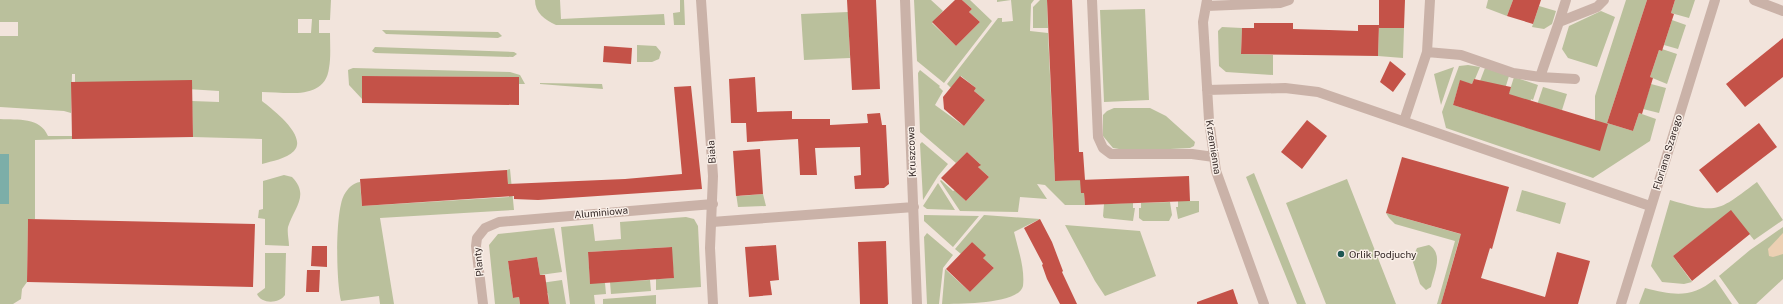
<svg xmlns="http://www.w3.org/2000/svg" width="1783" height="304" viewBox="0 0 1783 304" font-family="'Public Sans',sans-serif">
<style>
.green{fill:#bac09c;fill-rule:evenodd}
.sand{fill:#ecd0b3}
.water{fill:#7caea8}
.building{fill:#c45248}
.lines{fill:none;stroke-linecap:round;stroke-linejoin:round}
.street{stroke:#cab2a8;stroke-width:10}
.poi-dot{fill:#1e5752;stroke:#f9efe8;stroke-width:1.5}
.labels{text-anchor:middle;dominant-baseline:central;stroke-width:3;stroke-linejoin:round;paint-order:stroke}
.street-label{font-size:10px;fill:#362a28;stroke:#f9efe8}
.poi-label{font-size:10px;fill:#362a28;stroke:#f9efe8;text-anchor:start}
</style>
<rect width="100%" height="100%" fill="#f2e4dc"/>
<!-- green -->
<path class="green" d="M0 0H331L330 20H319V33H330C330 45 331 57 329 68 325 101 286 92 262 92V101C272 109 308 136 294 151 286 159 272 161 262 164V139L193 137 192 101 219 102V91L75 82V74H72L71 113 64 111 0 107V36H18V22H0ZM298 19H312L311 33H298Z
M535 0H560L561 19 664 14 665 25H556C545 20 535 13 535 0Z
M680 0H684L685 25H674L673 13 680 12Z
M914 0H931L943 11 932 23 956 46 980 22 969 12 972 9 962 0H970L992 21 944 83 917 61Z
M997 0H1034L1031 4 1030 31 1048 33 1055 181 1080 180 1084 193 1085 205H1065L1045 185 1037 184 1047 199 1020 197 1018 212 960 211 940 181 941 180 953 191 955 190 966 201 989 177 978 167 980 164 967 152 956 163 920 132 918 73 920 70 940 86 939 87 943 91 935 105 964 126 985 100 974 91 976 88 961 76 951 88 947 84 998 18H1002V22L1013 21 1011 0 997 2Z
M1040 0H1047L1048 28H1033V7Z
M1488 0H1513L1507 16 1486 8Z
M1626 0H1647L1607 123 1633 131 1639 113 1656 119 1650 141 1593 178 1446 128 1442 112 1459 66 1468 65 1480 67 1475 79H1474L1472 84 1460 81 1453 105 1600 150 1595 122V96Z
M1675 0H1695L1689 18 1671 13Z
M1539 6 1556 11 1552 24 1544 29 1532 27Z
M1145 9 1149 100 1104 102 1100 10Z
M1601 11 1615 17 1597 67 1568 58 1562 49 1569 26Z
M848 12 850 58 804 60 801 14Z
M1672 20 1686 25 1678 49 1664 45Z
M1222 27 1242 28 1241 54 1273 55V75L1226 72 1219 66 1218 31Z
M1379 28H1404L1403 58 1378 56Z
M382 30 498 32 502 36 498 38 386 34Z
M637 45 656 46 661 52 659 59 652 62H637Z
M375 47 514 52 517 54 513 57 375 53 372 51Z
M1662 49 1677 54 1667 84 1650 77 1659 50 1662 51Z
M1454 67 1441 105 1434 74Z
M353 68 510 72 520 75 525 84H519V77L362 76V99L349 85 348 70Z
M1485 68 1509 76 1505 89 1480 81Z
M1514 77 1538 85 1533 100 1531 99 1530 103 1508 96Z
M540 83 602 84 603 89 540 84Z
M1651 84 1666 88 1659 113 1643 109Z
M1543 87 1567 94 1562 110 1537 105Z
M1114 108H1150L1166 116 1195 142 1194 146 1190 148 1131 151 1113 148 1103 136V115L1107 111Z
M0 119C18 120 40 117 48 136H72V139L35 140V219H28L27 282 22 289 21 299 13 304H0Z
M922 142 948 164 938 176 923 200 920 144Z
M510 169 514 210 380 218 394 304H380L379 296 341 301C336 281 335 212 344 195 348 188 353 183 360 182L362 206 509 197 507 170Z
M1254 173 1306 304H1297L1246 177Z
M284 175 292 177C310 195 294 208 288 227 287 233 289 240 289 246L265 245V219L258 218 259 210 263 209V181Z
M1347 179 1396 304H1326L1286 203Z
M1757 182 1783 220 1754 240 1731 211 1673 256 1692 282 1684 284 1662 282 1651 266 1670 200C1718 214 1717 212 1757 182Z
M938 183 955 210 927 209 923 206Z
M1522 190 1566 203 1560 224 1516 211Z
M736 193 740 196 763 194 766 206 738 207Z
M1178 201H1199V212L1178 219 1176 207H1178Z
M1170 202 1172 215 1169 221H1143L1139 218V208H1141V203Z
M1133 203V208H1135L1133 221 1104 218 1103 216 1104 204Z
M1386 213 1478 239 1476 245 1459 240 1441 304H1437L1455 241 1395 224 1389 218Z
M924 215 979 216 953 247 924 221Z
M984 215 1040 219 1014 232C1018 249 1025 268 1023 286 1019 304 961 304 942 304L945 269 970 292 994 268 983 258 972 242 961 254 955 249Z
M686 217 694 219 698 226 701 287 656 290V279L674 278 671 247 588 252 590 283H605L606 294 594 295 595 304H570L561 227 593 224 595 241 621 239 620 222Z
M1065 225 1140 231 1156 276 1105 296 1095 281Z
M1783 227V279L1756 304H1739L1719 276 1750 250Z
M554 228 562 272 540 275 537 257 508 261 513 298 519 297 520 304H495L489 245 498 234Z
M927 233 953 255 943 268 939 304H927L924 237Z
M1429 245C1444 254 1434 273 1431 287L1426 290 1420 284 1412 259 1417 248Z
M265 253H286L285 295C279 304 261 304 257 294L265 288Z
M1715 279 1732 304H1639L1645 288C1673 295 1691 299 1715 279Z
M562 280 566 304H549L548 293 542 294 541 283Z
M650 280 651 291 611 294 610 282Z
M656 295V304H603V299Z"/>
<!-- sand -->
<path class="sand" d="M1783 233V254L1773 257 1769 256 1768 249Z"/>
<!-- water -->
<path class="water" d="M0 154H9V204H0Z"/>
<!-- building -->
<path class="building" d="M847 0H876L880 89 852 90Z
M955 0H962L972 9 969 12 980 22 956 46 932 22Z
M1047 0H1072L1079 152H1083L1085 180 1055 181Z
M1379 0H1405L1404 28H1379Z
M1513 0H1541L1533 24 1507 16Z
M1647 0H1675L1671 13 1674 14 1662 51 1659 50 1650 77 1653 78 1642 114 1639 113 1633 131 1607 123Z
M1254 23H1293V29L1329 30 1358 31V25H1379L1378 56 1241 54 1242 28H1254Z
M1783 38V77L1745 107 1726 84Z
M604 46 632 48 631 64 603 62Z
M1390 61 1406 74 1393 92 1380 82Z
M362 76 519 77V105L362 103Z
M960 76 976 88 974 91 985 100 964 126 944 109 943 97Z
M755 77 757 112 792 111V119H830V125L868 123 867 114 880 113 882 125H886L889 184 884 188 855 189 854 176 861 175 860 147 815 148 817 175H800L798 139 747 142 746 123H731L729 79Z
M1474 79 1511 87 1509 94 1608 124 1600 151 1453 105 1460 80 1472 84Z
M192 80 193 137 72 139 71 82Z
M691 86 702 189 538 200 514 199V196L362 206 360 179 507 170 508 184 625 179 682 174 674 87Z
M1307 120 1327 136 1302 169 1281 152Z
M1759 123 1777 147 1717 193 1699 170Z
M760 149 763 194 736 196 733 151Z
M967 152 981 165 978 167 989 177 966 201 941 178Z
M1402 157 1509 187 1492 249 1490 248 1481 278 1545 297 1557 252 1590 261 1578 304H1441L1461 234 1386 213Z
M1189 176 1190 201 1085 205 1084 193H1081L1080 180Z
M1731 210 1750 234 1692 281 1673 256Z
M28 219 255 224 253 287 27 282Z
M1040 219 1052 242 1063 271 1062 272 1077 304H1060L1047 279 1042 265 1043 264 1024 228Z
M886 241 888 304H860L858 242Z
M972 242 986 255 983 258 994 268 970 292 946 269Z
M776 245 779 280 770 281 772 295 749 297 745 247Z
M312 246H327V267L311 266Z
M672 247 674 278 590 284 588 252Z
M537 257 540 275H545L549 304H520L519 297 513 298 508 261Z
M307 270H320L319 292H306Z
M1233 289 1238 304H1197V302Z"/>
<g class="lines">
<!-- street -->
<path class="street" d="M701 0 713 176 710 248 713 304
M905 0 917 304
M1092 0 1098 137 1103 148 1111 154H1192L1214 157
M1207 0 1203 22 1204 38 1209 120 1216 171 1264 304
M1566 0 1559 22 1597 7 1604 0
M1754 0 1783 11
M1207 6 1280 3 1289 0
M1427 52 1461 55 1513 73 1540 77 1559 22
M1540 77 1575 79
M1207 90 1285 88 1318 92 1650 206
M1404 121 1427 52 1430 0
M712 222 914 207
M483 304 476 246 477 238 485 228 499 222 713 204
M1621 304 1715 0"/>
</g>
<!-- markers -->
<circle class="poi-dot" cx="1341" cy="254" r="4"/>
<g class="labels">
<!-- street labels -->
<g class="street-label">
<text transform="translate(1214 147) rotate(81)">Krzemienna</text>
<text transform="translate(711 152) rotate(-94)">Biała</text>
<text transform="translate(911 152) rotate(-92)">Kruszcowa</text>
<text transform="translate(1667 152) rotate(-73)">Floriana Szarego</text>
<text transform="translate(601 212) rotate(-5)">Aluminiowa</text>
<text transform="translate(478 262) rotate(-96)">Planty</text>
</g>
<!-- poi labels -->
<g class="poi-label">
<text x="1349" y="254">Orlik Podjuchy</text>
</g>
</g>
</svg>
